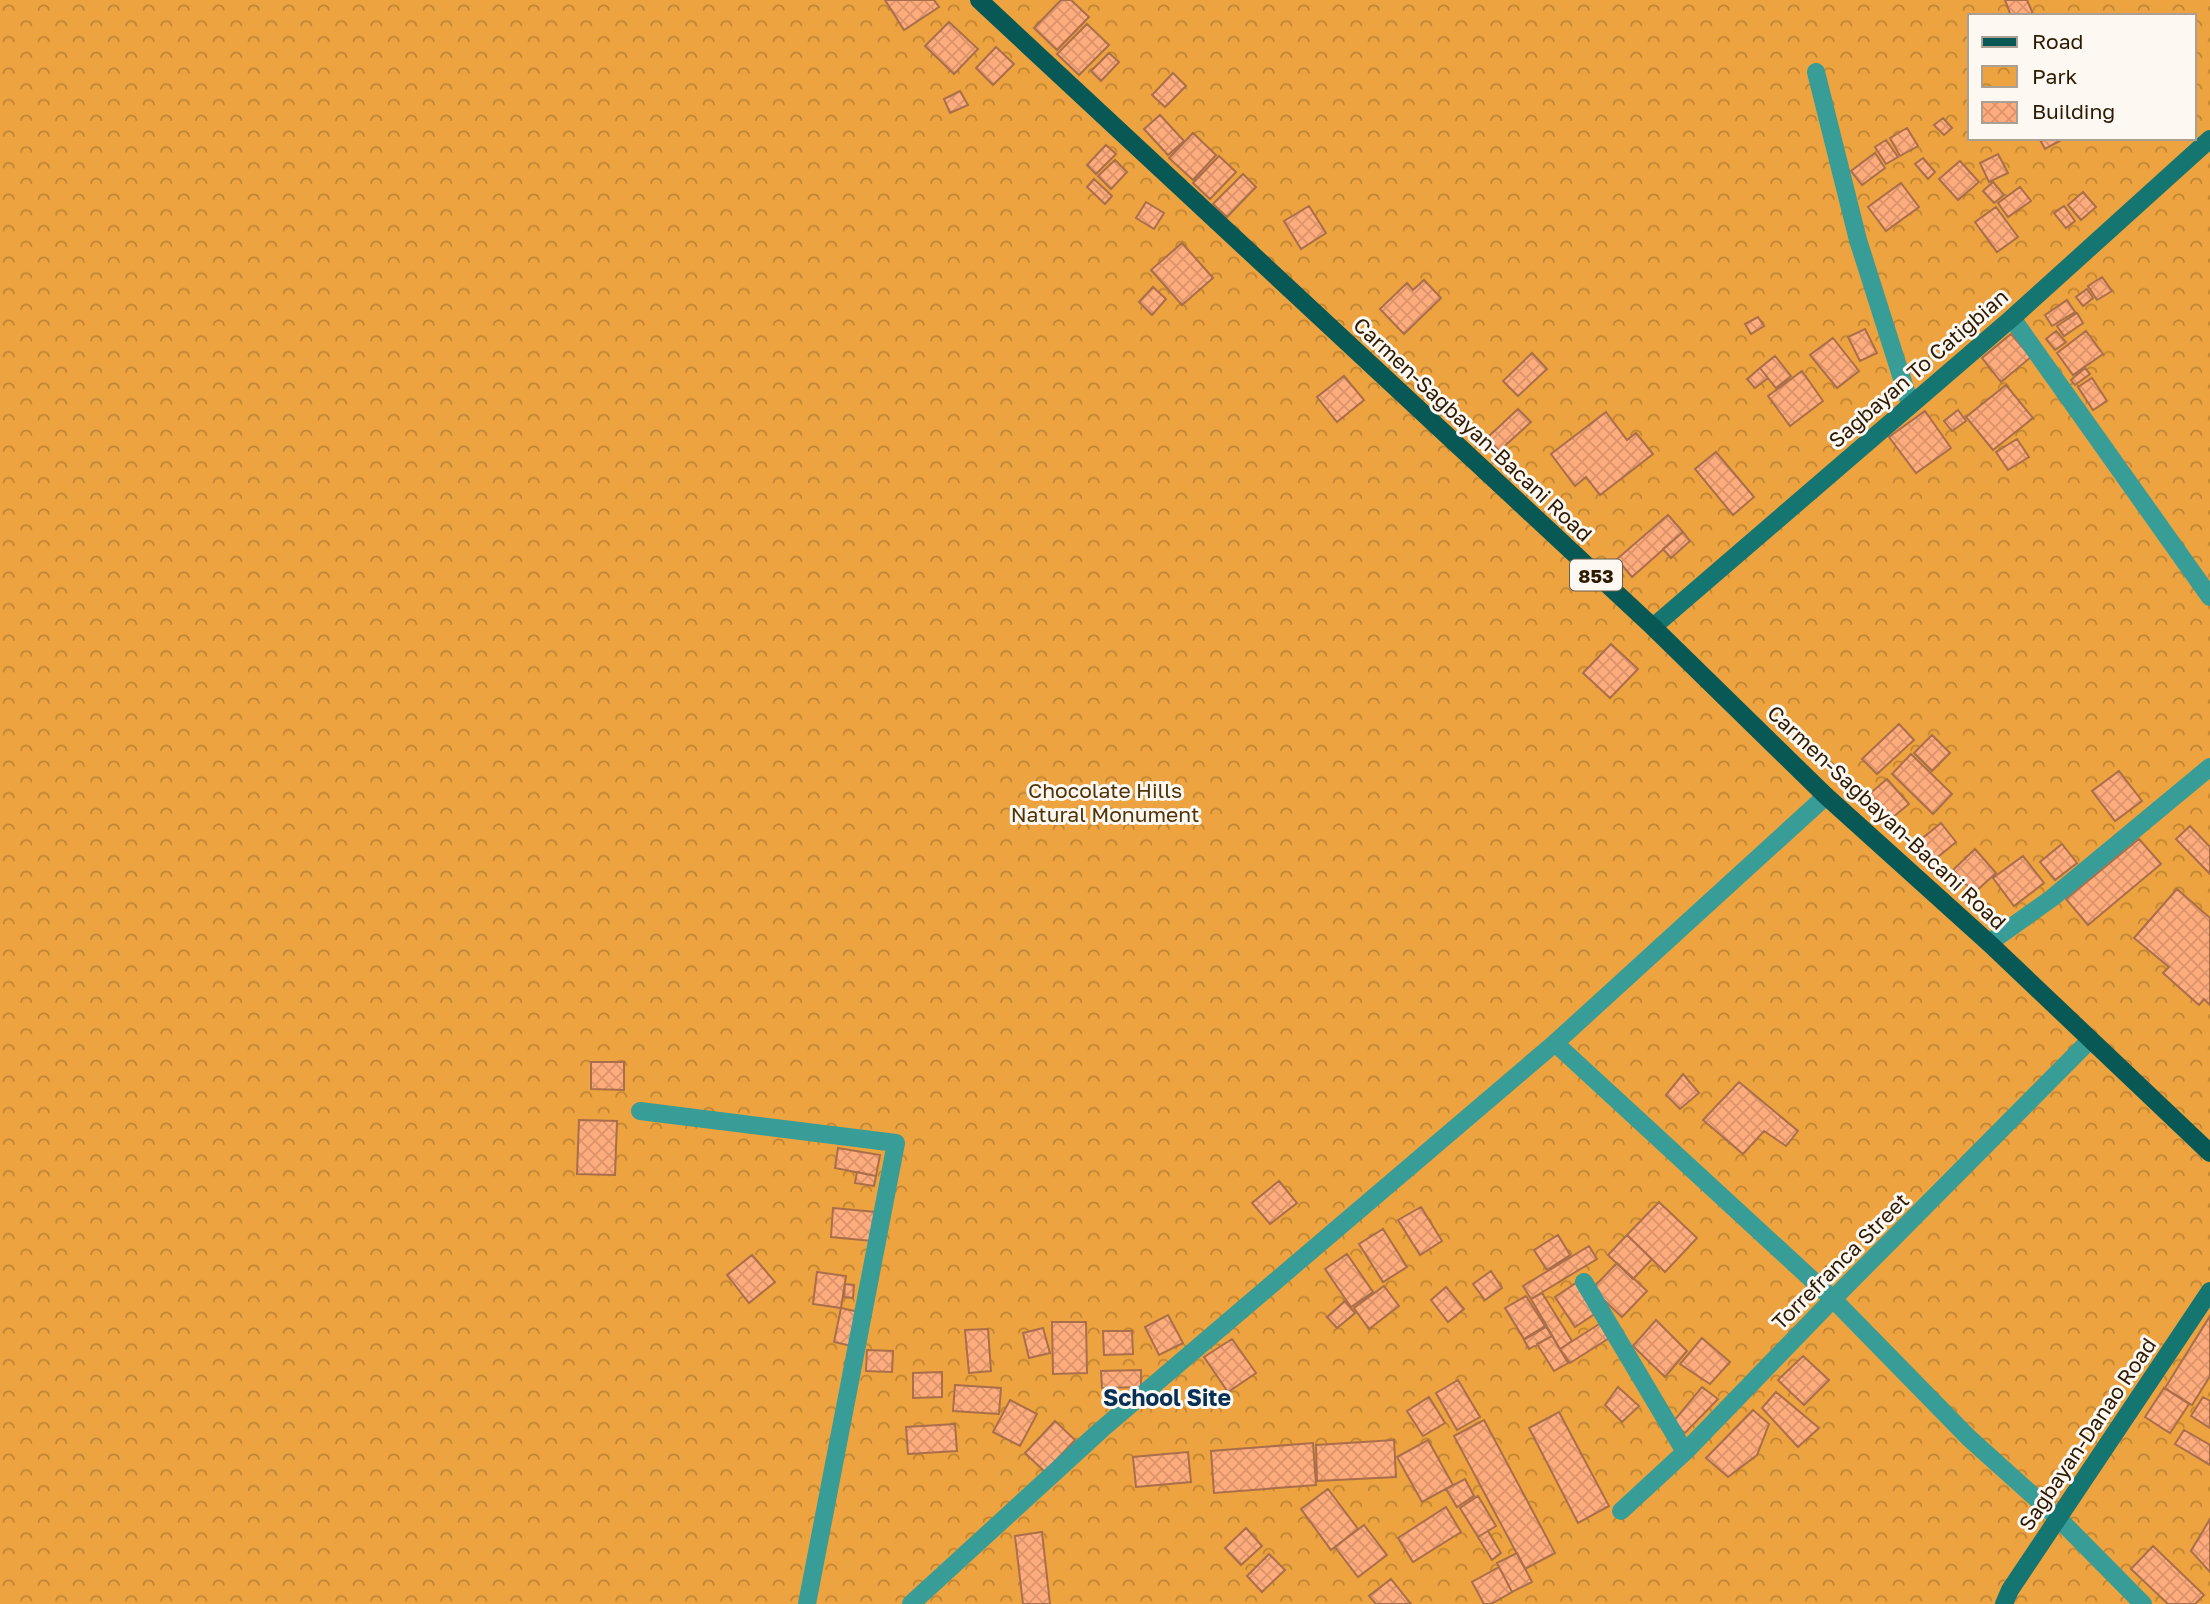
<svg xmlns="http://www.w3.org/2000/svg" width="2210" height="1604" viewBox="0 0 2210 1604" font-family="'Golos Text',sans-serif">
<style>
.park{fill:url(#park-crowns);fill-rule:evenodd}
.building{fill:url(#building-cross-hatch);stroke:#ab6e4a;stroke-width:2}
.lines{fill:none;stroke-linecap:round;stroke-linejoin:round}
.minor{stroke:#389c97;stroke-width:18}
.tertiary{stroke:#389c97;stroke-width:18}
.secondary{stroke:#147571;stroke-width:18}
.primary{stroke:#085855;stroke-width:18}
.labels{text-anchor:middle;dominant-baseline:central;stroke-width:6;stroke-linejoin:round;paint-order:stroke}
.shield{fill:#fdf8f2;stroke:#6b5d4b;stroke-width:2}
.shield-label{font-size:19px;font-weight:bold;fill:#2c1a03}
.street-label{font-size:21px;fill:#2c1a03;stroke:#fdf8f2}
.park-label{font-size:21px;fill:#503307;stroke:#fdf8f2}
.neighbourhood-label{font-size:23px;font-weight:bold;fill:#063055;stroke:#fdf8f2}
</style>
<defs>
<pattern id="park-crowns" width="20" height="18" patternUnits="userSpaceOnUse" patternTransform="scale(1.75)"><rect width="20" height="18" fill="#eda33f"/><path d="M2 6a3 3 0 1 1 6 0M12 15a3 3 0 1 1 6 0" fill="none" stroke="#c08433"/></pattern>
<pattern id="building-cross-hatch" width="8" height="8" patternUnits="userSpaceOnUse" patternTransform="scale(1.75)"><rect width="8" height="8" fill="#feac7d"/><path d="M0 0l8 8M0 8l8-8" fill="none" stroke="#da936a"/></pattern>
</defs>
<rect width="100%" height="100%" fill="#f8d0a2"/>
<!-- park -->
<path class="park" d="M0 0H2210V1604H0ZM1970 16H2194V138H1970Z"/>
<!-- building -->
<path class="building" d="M885 0H934L939 7 904 30Z
M1061 0H1071L1089 17 1057 50 1034 28Z
M2005 0H2027L2034 16H2011Z
M949 22 978 49 954 74 925 46Z
M1087 24 1109 45 1079 75 1057 54Z
M996 47 1014 64 993 85 976 68Z
M1109 53 1119 62 1101 81 1091 71Z
M1173 73 1186 86 1165 107 1152 95Z
M960 91 968 105 950 113 944 99Z
M1160 115 1184 141 1168 155 1144 129Z
M1943 118 1952 128 1944 135 1934 125Z
M1907 128 1918 146 1900 156 1890 138Z
M1193 133 1216 155 1193 180 1169 158Z
M2039 138H2065L2045 149Z
M1886 140 1898 157 1886 164 1875 147Z
M1106 145 1116 154 1096 174 1087 165Z
M1875 153 1885 168 1862 185 1851 171Z
M1998 154 2008 173 1989 182 1980 163Z
M1219 156 1236 172 1210 199 1193 183Z
M1923 158 1935 172 1928 179 1915 164Z
M1115 160 1127 172 1111 189 1098 176Z
M1960 161 1979 182 1958 200 1939 179Z
M1243 174 1256 187 1227 217 1213 204Z
M1094 179 1112 196 1105 204 1087 187Z
M1993 182 2004 195 1994 203 1983 191Z
M1901 183 1919 207 1886 231 1868 207Z
M2020 187 2031 201 2008 217 1998 203Z
M2083 192 2096 207 2081 220 2068 205Z
M1146 202 1164 213 1154 229 1136 218Z
M1309 206 1326 233 1301 249 1284 221Z
M2064 206 2075 221 2066 228 2054 213Z
M1996 207 2018 237 1997 252 1975 222Z
M1182 243 1213 278 1182 305 1151 270Z
M2102 277 2112 291 2097 300 2088 286Z
M1424 280 1441 298 1404 334 1380 309 1407 283 1413 290Z
M1153 287 1166 299 1152 315 1139 302Z
M2087 289 2093 298 2083 306 2076 297Z
M2067 300 2075 312 2052 326 2045 315Z
M2077 313 2083 323 2064 336 2057 326Z
M1758 317 1764 326 1751 334 1745 324Z
M1865 329 1877 353 1860 361 1848 337Z
M2056 331 2066 342 2055 350 2046 339Z
M2086 331 2103 354 2073 375 2057 353Z
M2011 334 2031 357 2001 382 1982 358Z
M1833 338 1859 371 1837 388 1810 355Z
M1532 353 1547 369 1518 396 1503 381Z
M1775 356 1791 376 1776 388 1760 368Z
M1760 368 1768 378 1755 388 1747 379Z
M2085 368 2090 374 2075 385 2071 380Z
M1802 371 1823 401 1790 426 1768 396Z
M1344 376 1364 400 1337 422 1317 397Z
M2092 378 2107 401 2093 410 2078 387Z
M2006 385 2033 418 1993 450 1966 417Z
M1518 409 1531 422 1499 451 1487 438Z
M1958 410 1966 421 1952 431 1944 421Z
M1925 411 1951 448 1916 473 1889 437Z
M1606 412 1627 440 1636 433 1653 454 1600 495 1586 477 1575 486 1551 454Z
M2017 439 2029 457 2008 470 1996 452Z
M1716 452 1754 497 1733 515 1695 469Z
M1668 515 1683 532 1632 577 1617 559Z
M1683 532 1690 541 1671 558 1663 549Z
M1611 644 1638 669 1610 698 1583 673Z
M1899 724 1914 740 1877 774 1862 759Z
M1932 735 1950 753 1932 771 1914 753Z
M1911 754 1952 794 1933 814 1892 774Z
M2119 771 2142 801 2115 821 2092 791Z
M1887 779 1909 804 1887 822 1866 797Z
M1941 823 1956 842 1934 860 1919 841Z
M2190 826 2210 847V874L2176 839Z
M2139 839 2161 864 2088 925 2066 899Z
M2062 844 2077 863 2055 880 2040 862Z
M1975 849 1996 873 1974 893 1953 870Z
M2023 856 2044 883 2014 906 1993 878Z
M2177 889 2210 918V1005L2204 999 2199 1005 2163 973 2169 967 2134 938Z
M591 1062H624V1090L591 1089Z
M1683 1074 1699 1093 1680 1109 1666 1095Z
M1739 1082 1798 1131 1786 1146 1764 1131 1743 1154 1703 1120Z
M579 1120 617 1121 615 1175 577 1174Z
M838 1148 880 1155 876 1176 835 1168Z
M857 1172 876 1176 874 1186 855 1183Z
M1279 1181 1297 1203 1270 1224 1252 1203Z
M1659 1202 1697 1238 1665 1272 1627 1235Z
M1421 1207 1442 1241 1420 1255 1398 1220Z
M833 1208 875 1212 872 1241 831 1237Z
M1383 1229 1407 1267 1383 1282 1359 1244Z
M1558 1235 1570 1255 1547 1270 1534 1250Z
M1627 1235 1652 1259 1633 1279 1608 1255Z
M1589 1246 1597 1259 1531 1299 1523 1286Z
M1347 1254 1373 1292 1351 1307 1325 1269Z
M752 1255 775 1282 749 1303 727 1275Z
M1617 1263 1647 1291 1622 1317 1592 1289Z
M1491 1271 1502 1288 1485 1300 1473 1284Z
M817 1272 846 1276 841 1308 813 1304Z
M1576 1283 1596 1313 1575 1327 1555 1297Z
M845 1284 854 1285 853 1298 844 1297Z
M1384 1286 1399 1306 1369 1329 1354 1308Z
M1446 1287 1464 1309 1448 1322 1431 1300Z
M1542 1293 1572 1341 1560 1349 1531 1299Z
M1526 1296 1545 1326 1524 1339 1505 1308Z
M1345 1301 1355 1313 1337 1328 1327 1317Z
M841 1308 859 1312 852 1346 834 1342Z
M1168 1315 1183 1343 1159 1355 1145 1327Z
M2210 1316V1376L2192 1405 2165 1388Z
M1656 1320 1687 1351 1665 1377 1633 1346Z
M1604 1321 1614 1335 1570 1363 1560 1349Z
M1052 1322H1086L1087 1373 1053 1374Z
M1546 1327 1552 1336 1529 1349 1524 1340Z
M1043 1328 1050 1353 1029 1358 1023 1333Z
M988 1329 991 1371 969 1373 965 1330Z
M1103 1331H1132L1133 1354 1104 1355Z
M1552 1336 1568 1363 1554 1371 1537 1344Z
M1702 1338 1730 1362 1710 1384 1680 1364Z
M1232 1339 1256 1373 1228 1392 1204 1357Z
M867 1350 893 1351 892 1372 866 1371Z
M1803 1356 1829 1380 1804 1405 1778 1380Z
M1141 1370V1387L1102 1388 1101 1371Z
M942 1372V1397L913 1398V1373Z
M1458 1380 1480 1417 1457 1430 1436 1393Z
M955 1385 1001 1388 999 1414 953 1411Z
M1618 1387 1639 1406 1622 1422 1605 1405Z
M1702 1387 1718 1399 1685 1433 1672 1423Z
M2164 1388 2189 1404 2170 1433 2145 1417Z
M1776 1392 1819 1428 1798 1447 1762 1408Z
M1429 1397 1445 1423 1423 1436 1407 1411Z
M2203 1397 2210 1401V1428L2191 1416Z
M1010 1400 1037 1414 1020 1446 993 1432Z
M1753 1410 1769 1424 1757 1455 1728 1477 1706 1458Z
M1559 1412 1609 1506 1578 1523 1529 1428Z
M1484 1420 1555 1553 1525 1569 1454 1436Z
M1055 1421 1075 1440 1045 1472 1025 1453Z
M955 1424 957 1451 908 1454 906 1427Z
M2184 1430 2210 1445V1465L2175 1444Z
M1394 1440 1396 1477 1317 1481 1316 1445Z
M1428 1440 1453 1485 1422 1502 1397 1457Z
M1313 1443 1316 1485 1214 1493 1211 1451Z
M1188 1452 1191 1482 1136 1487 1133 1457Z
M1465 1479 1474 1496 1457 1507 1446 1489Z
M1328 1489 1358 1529 1331 1550 1301 1509Z
M1478 1496 1496 1526 1478 1537 1460 1508Z
M1446 1507 1461 1532 1413 1562 1398 1538Z
M2210 1519V1572L2191 1551Z
M1364 1525 1387 1555 1358 1577 1335 1547Z
M1246 1528 1262 1546 1241 1565 1225 1548Z
M1488 1531 1501 1553 1492 1560 1478 1537Z
M1042 1532 1050 1604H1023L1015 1536Z
M2153 1546 2204 1595 2195 1604H2168L2131 1569Z
M1517 1553 1532 1582 1512 1592 1497 1563Z
M1269 1554 1285 1570 1262 1592 1247 1576Z
M1499 1567 1512 1592 1491 1604H1484L1472 1582Z
M1391 1579 1411 1604H1376L1369 1596Z"/>
<g class="lines">
<!-- minor -->
<path class="minor" d="M1816 72 1858 240 1910 404
M2012 318 2210 597
M1989 943 2052 898 2210 767
M1555 1043 1833 1299 1969 1438 2059 1519 2143 1604
M640 1111 896 1143 807 1604
M1584 1282 1685 1452
M1621 1511 1685 1452 1833 1299 2090 1040"/>
<!-- tertiary -->
<path class="tertiary" d="M911 1604 1102 1429 1555 1043 1826 796"/>
<!-- secondary -->
<path class="secondary" d="M1653 627 2012 318 2210 139
M2004 1604 2010 1590 2210 1291"/>
<!-- primary -->
<path class="primary" d="M979 0 1653 627 1826 796 1989 943 2210 1153"/>
</g>
<g class="labels">
<!-- shield labels -->
<rect class="shield" x="1570" y="559.5" width="52" height="31" rx="5"/>
<g class="shield-label">
<text x="1596" y="575">853</text>
</g>
<!-- street labels -->
<g class="street-label">
<text transform="translate(1918 368) rotate(-41)">Sagbayan To Catigbian</text>
<text transform="translate(1473 429) rotate(43)">Carmen-Sagbayan-Bacani Road</text>
<text transform="translate(1887 817) rotate(43)">Carmen-Sagbayan-Bacani Road</text>
<text transform="translate(1840 1261) rotate(-45)">Torrefranca Street</text>
<text transform="translate(2087 1434) rotate(-56)">Sagbayan-Danao Road</text>
</g>
<!-- park labels -->
<g class="park-label">
<text x="1105" y="790">Chocolate Hills<tspan x="1105" dy="24">Natural Monument</tspan></text>
</g>
<!-- neighbourhood labels -->
<g class="neighbourhood-label">
<text x="1167" y="1397">School Site</text>
</g>
</g>
<!-- legend -->
<rect x="1968" y="14" width="228" height="126" fill="#fdf8f2" stroke="#a99f92" stroke-width="2"/>
<rect x="1982" y="37" width="35" height="10" fill="#085855" stroke="#a99f92" stroke-width="2"/>
<text x="2032" y="49" font-size="21" fill="#2c1a03">Road</text>
<rect x="1982" y="66" width="35" height="21" fill="url(#park-crowns)" stroke="#a99f92" stroke-width="2"/>
<text x="2032" y="84" font-size="21" fill="#2c1a03">Park</text>
<rect x="1982" y="102" width="35" height="21" fill="url(#building-cross-hatch)" stroke="#a99f92" stroke-width="2"/>
<text x="2032" y="119" font-size="21" fill="#2c1a03">Building</text>
</svg>
